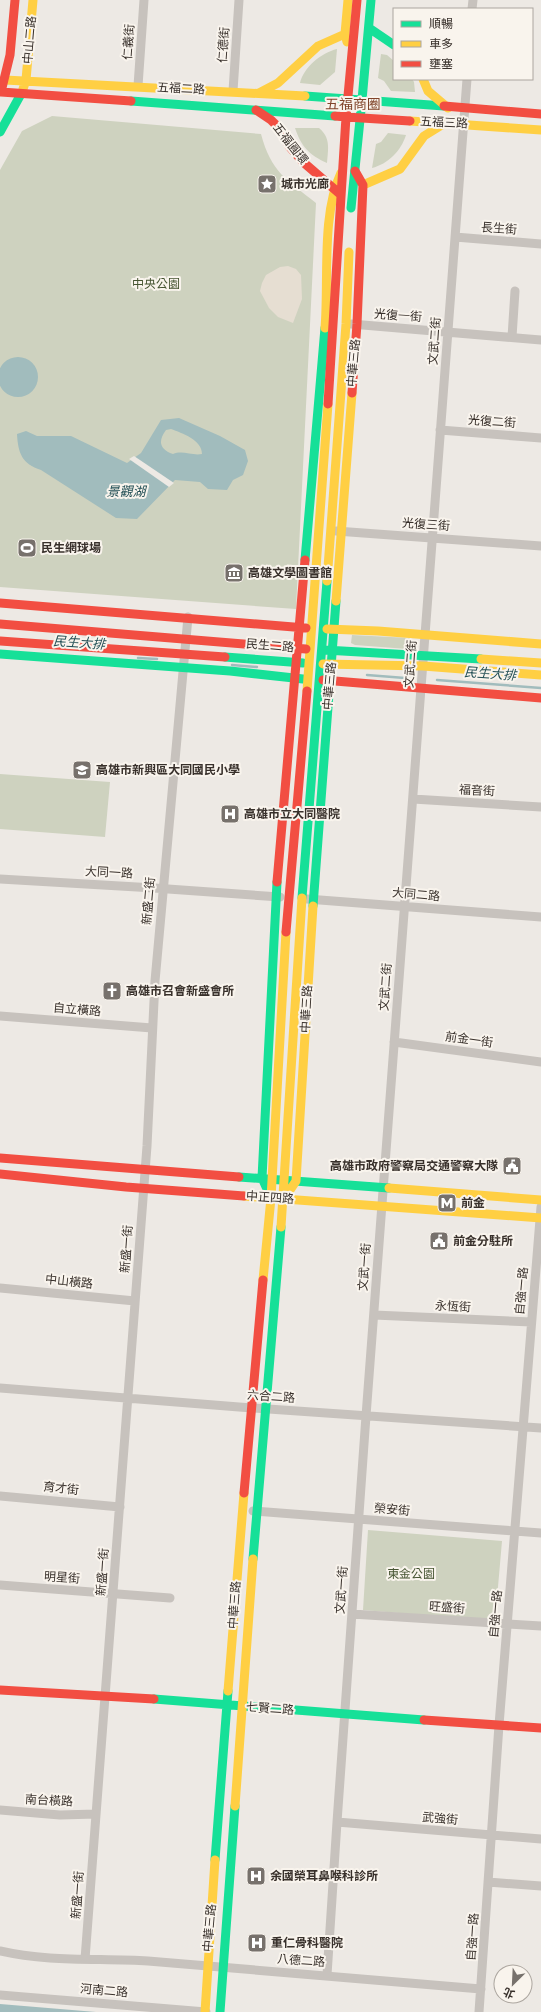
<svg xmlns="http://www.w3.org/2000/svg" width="541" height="2012" viewBox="0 0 541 2012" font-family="'Sofia Sans Condensed','Noto Sans TC',sans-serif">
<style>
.green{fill:#ced2bf}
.plaza{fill:#e6ded2}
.water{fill:#a1bcbd;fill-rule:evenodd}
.pier{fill:#ede9e4}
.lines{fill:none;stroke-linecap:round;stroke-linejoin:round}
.stream{stroke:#a1bcbd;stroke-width:2.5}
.street{stroke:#c7c2bd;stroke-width:9}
.fast{stroke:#16e098;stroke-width:9}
.slow{stroke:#ffcf43;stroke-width:9}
.jam{stroke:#f24e42;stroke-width:9}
.labels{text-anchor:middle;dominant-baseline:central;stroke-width:4;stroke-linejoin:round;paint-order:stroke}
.street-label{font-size:12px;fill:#38302b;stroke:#f9f4ed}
.poi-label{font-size:12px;font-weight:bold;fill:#38302b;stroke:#f9f4ed;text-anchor:start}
.park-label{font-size:12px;fill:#455431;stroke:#f9f4ed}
.water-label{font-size:13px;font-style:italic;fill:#245056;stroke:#f9f4ed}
.quarter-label{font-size:14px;fill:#80442a;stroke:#f9f4ed}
</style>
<rect width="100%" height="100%" fill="#ede9e4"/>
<!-- green -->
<path class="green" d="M337 49 335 72 320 85 300 83C304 67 321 53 337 49Z
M381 54 387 55 394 61V79H412L414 82 415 92 391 91 384 81 378 78Z
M52 116 261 134C271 172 287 180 316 203L296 609 0 587V170L22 131Z
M295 128H319C331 138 328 149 327 163 309 155 301 146 295 128Z
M388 133 406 135C401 151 388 164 372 168L376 144 381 142Z
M352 635 410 638V647L407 649 355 645 351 643Z
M0 774 110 782 105 837 0 829Z
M368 1530 502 1541 495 1621 363 1610Z"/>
<!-- plaza -->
<path class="plaza" d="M288 266 296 269 301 275 302 299 293 323 278 317 269 308 260 291 262 283 266 275 280 267Z"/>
<!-- water -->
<path class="water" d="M-2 377a20 20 0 1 1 40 0a20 20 0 1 1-40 0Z
M179 418 220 436 245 450 248 461 243 475 233 480 227 490 208 489 200 482 175 480 137 519 116 518 41 470C22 464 18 453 17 434L26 431 37 436H71L127 463 141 453 161 420ZM171 429C182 433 202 440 202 454 192 456 183 450 173 454 159 449 158 441 166 430Z
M0 2004 96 2012H0Z"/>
<!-- pier -->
<path class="pier" d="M134 456 174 483 169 487 129 459Z"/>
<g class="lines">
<!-- stream -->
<path class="stream" d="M138 658 157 659
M232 665 257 667
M367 675 405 678
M437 680 541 688"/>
<!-- street -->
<path class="street" d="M472 9 473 0
M138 86 144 0
M233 91 239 0
M455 237 541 244
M351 324 541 340
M512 337 515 291
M440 430 541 438
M336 531 541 546
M413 799 541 807
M0 879 154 888 280 897
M307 899 541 917
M0 1016 152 1028
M394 1042 541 1062
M0 1288 135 1301
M374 1315 531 1322
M0 1388 239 1407 541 1428
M0 1496 120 1507
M253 1511 541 1533
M0 1585 170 1598
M352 1614 541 1626
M0 1810 60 1815 96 1814
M337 1822 541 1839
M488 1882 541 1886
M0 1951C48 1962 99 1958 148 1961 259 1970 370 1979 481 1989
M85 1959 147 1146 155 981 188 617
M327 1975 337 1822 366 1416 467 79
M0 1995 206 2012
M479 2012 499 1725 541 1207"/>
<!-- fast -->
<path class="fast" d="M371 0 362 100 444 106
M369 28 394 45
M305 96 362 100 351 208
M131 101 335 116
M0 132 21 94
M305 560 325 328
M325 650 481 659
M0 654 230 671 303 679
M225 657 303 663
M302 898 327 581
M313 906 336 601
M239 1177 389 1188
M271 1198 262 1178 277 882
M253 1559 281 1227
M154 1699 424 1720
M215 1860 228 1691
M220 2012 235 1806"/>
<!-- slow -->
<path class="slow" d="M347 42 345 34 348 0
M423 79 428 91 448 108
M5 80 305 96
M23 89 26 80 33 0
M259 93 278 83 318 46 345 34
M410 121 541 130
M363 185 400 169 424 136 445 123
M325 328C329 281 321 215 341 173
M327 581 346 324 349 252
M336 601 352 393
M327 629 378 631 541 644
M481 659 541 663
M323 664 423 666 541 675
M307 691 328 404
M389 1188 541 1200
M244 1196 541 1218
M284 1199 296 1181 313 906
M281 1227 302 898
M263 1280 271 1198 286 932
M228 1691 244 1493
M235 1806 253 1559
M205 2012 215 1860"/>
<!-- jam -->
<path class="jam" d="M15 0 10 55 1 92 131 101
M357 0 346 117 410 121
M444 106 541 114
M256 110 271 120 280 129 289 146 303 162 340 194
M352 393 357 324 363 185 355 171
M328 404 346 117 335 116
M0 603 306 628
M0 624 306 649
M0 641 225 657
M323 680 541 698
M277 882 305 560
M286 932 307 691
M0 1158 239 1177
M0 1174 126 1187 244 1196
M244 1493 263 1280
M0 1690 154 1699
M424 1720 541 1728"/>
</g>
<!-- icons -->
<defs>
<g id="sight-square" transform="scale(1)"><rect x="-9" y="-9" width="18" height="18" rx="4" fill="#77716c" stroke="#f9f4ed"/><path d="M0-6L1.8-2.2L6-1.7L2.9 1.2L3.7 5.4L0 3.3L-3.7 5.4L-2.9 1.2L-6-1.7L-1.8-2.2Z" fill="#fff"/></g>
<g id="stadium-square" transform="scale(1)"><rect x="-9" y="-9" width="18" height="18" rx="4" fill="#77716c" stroke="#f9f4ed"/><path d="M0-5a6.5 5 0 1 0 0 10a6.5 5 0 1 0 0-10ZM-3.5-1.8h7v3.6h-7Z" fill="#fff"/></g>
<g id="museum-square" transform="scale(1)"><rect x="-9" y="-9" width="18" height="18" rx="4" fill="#77716c" stroke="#f9f4ed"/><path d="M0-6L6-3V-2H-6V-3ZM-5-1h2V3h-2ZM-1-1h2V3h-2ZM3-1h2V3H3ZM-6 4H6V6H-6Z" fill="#fff"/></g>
<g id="school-square" transform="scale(1)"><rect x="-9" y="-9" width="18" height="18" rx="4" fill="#77716c" stroke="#f9f4ed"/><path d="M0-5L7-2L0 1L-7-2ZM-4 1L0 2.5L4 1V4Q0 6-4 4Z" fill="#fff"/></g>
<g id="hospital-square" transform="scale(1)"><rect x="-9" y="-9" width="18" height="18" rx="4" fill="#77716c" stroke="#f9f4ed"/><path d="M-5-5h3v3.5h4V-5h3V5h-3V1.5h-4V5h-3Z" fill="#fff"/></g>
<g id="church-square" transform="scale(1)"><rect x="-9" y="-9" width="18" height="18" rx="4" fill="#77716c" stroke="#f9f4ed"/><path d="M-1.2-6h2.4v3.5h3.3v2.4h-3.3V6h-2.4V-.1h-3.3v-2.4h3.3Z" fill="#fff"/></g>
<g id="civic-square" transform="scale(1)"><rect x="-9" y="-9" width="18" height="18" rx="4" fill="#77716c" stroke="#f9f4ed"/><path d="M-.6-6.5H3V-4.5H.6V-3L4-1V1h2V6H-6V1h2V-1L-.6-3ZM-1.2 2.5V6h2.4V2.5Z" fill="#fff"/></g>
<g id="metro-square" transform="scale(1)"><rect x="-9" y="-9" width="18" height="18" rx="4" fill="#77716c" stroke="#f9f4ed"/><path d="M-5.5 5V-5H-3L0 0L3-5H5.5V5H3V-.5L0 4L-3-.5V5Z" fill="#fff"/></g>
</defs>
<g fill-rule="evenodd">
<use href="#sight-square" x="267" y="184"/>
<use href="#stadium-square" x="27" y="548"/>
<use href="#museum-square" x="234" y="573"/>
<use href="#school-square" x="82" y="770"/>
<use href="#hospital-square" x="230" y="814"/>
<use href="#church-square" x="112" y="991"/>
<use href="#civic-square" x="512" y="1166"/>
<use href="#metro-square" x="447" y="1203"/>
<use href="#civic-square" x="439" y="1241"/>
<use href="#hospital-square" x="256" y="1876"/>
<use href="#hospital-square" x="257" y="1943"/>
</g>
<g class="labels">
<!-- street labels -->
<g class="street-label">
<text transform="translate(30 40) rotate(-85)">中山二路</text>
<text transform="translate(129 42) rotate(-86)">仁義街</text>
<text transform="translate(224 45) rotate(-86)">仁德街</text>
<text transform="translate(181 89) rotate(3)">五福二路</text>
<text transform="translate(444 123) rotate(3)">五福三路</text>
<text transform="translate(290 144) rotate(52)">五福圓環</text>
<text transform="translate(499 229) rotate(4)">長生街</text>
<text transform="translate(398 316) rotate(4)">光復一街</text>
<text transform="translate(435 341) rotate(-86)">文武二街</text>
<text transform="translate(354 363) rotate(-85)">中華三路</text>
<text transform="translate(492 422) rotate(4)">光復二街</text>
<text transform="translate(426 525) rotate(4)">光復三街</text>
<text transform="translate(270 646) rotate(5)">民生二路</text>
<text transform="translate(411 664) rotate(-86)">文武二街</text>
<text transform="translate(330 686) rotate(-85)">中華三路</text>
<text transform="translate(477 791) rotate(3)">福音街</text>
<text transform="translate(109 873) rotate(3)">大同一路</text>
<text transform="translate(416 895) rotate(5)">大同二路</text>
<text transform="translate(149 901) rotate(-85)">新盛二街</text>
<text transform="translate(386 987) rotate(-86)">文武二街</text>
<text transform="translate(307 1009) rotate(-87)">中華三路</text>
<text transform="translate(77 1010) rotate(5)">自立橫路</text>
<text transform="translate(469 1040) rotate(8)">前金一街</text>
<text transform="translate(270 1198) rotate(4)">中正四路</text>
<text transform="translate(127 1249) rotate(-86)">新盛一街</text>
<text transform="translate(365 1267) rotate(-86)">文武一街</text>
<text transform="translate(69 1282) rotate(6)">中山橫路</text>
<text transform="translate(522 1291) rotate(-85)">自強一路</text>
<text transform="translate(453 1307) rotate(3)">永恆街</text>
<text transform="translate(271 1397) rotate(4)">六合二路</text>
<text transform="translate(61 1489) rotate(6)">育才街</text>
<text transform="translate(392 1510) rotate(5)">榮安街</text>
<text transform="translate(103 1572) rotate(-86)">新盛一街</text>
<text transform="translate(62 1578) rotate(4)">明星街</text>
<text transform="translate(342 1590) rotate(-86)">文武一街</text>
<text transform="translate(235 1605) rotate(-86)">中華三路</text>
<text transform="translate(447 1608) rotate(4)">旺盛街</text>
<text transform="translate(496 1614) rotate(-85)">自強一路</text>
<text transform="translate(270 1709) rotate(4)">七賢二路</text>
<text transform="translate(49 1801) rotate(3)">南台橫路</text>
<text transform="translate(440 1819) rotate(5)">武強街</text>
<text transform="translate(78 1895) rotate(-86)">新盛一街</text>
<text transform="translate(210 1928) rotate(-85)">中華三路</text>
<text transform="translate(473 1937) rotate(-86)">自強一路</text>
<text transform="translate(301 1961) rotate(4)">八德二路</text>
<text transform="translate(104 1991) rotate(5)">河南二路</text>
</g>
<!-- poi labels -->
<g class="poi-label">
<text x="281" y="184">城市光廊</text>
<text x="41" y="548">民生網球場</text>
<text x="248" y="573">高雄文學圖書館</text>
<text x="96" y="770">高雄市新興區大同國民小學</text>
<text x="244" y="814">高雄市立大同醫院</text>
<text x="126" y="991">高雄市召會新盛會所</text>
<text x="498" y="1166" text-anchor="end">高雄市政府警察局交通警察大隊</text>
<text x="461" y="1203">前金</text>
<text x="453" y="1241">前金分駐所</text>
<text x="270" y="1876">余國榮耳鼻喉科診所</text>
<text x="271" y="1943">重仁骨科醫院</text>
</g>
<!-- park labels -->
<g class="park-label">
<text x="156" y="284">中央公園</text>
<text x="411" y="1574">東金公園</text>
</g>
<!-- water labels -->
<g class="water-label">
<text x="126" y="492">景觀湖</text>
<text transform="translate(79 643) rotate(4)">民生大排</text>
<text transform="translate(490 674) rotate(4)">民生大排</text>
</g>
<!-- quarter labels -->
<g class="quarter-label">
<text x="353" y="104">五福商圈</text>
</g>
</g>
<!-- legend -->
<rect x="393" y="8" width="140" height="72" fill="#f9f4ed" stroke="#aca69f"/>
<rect x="401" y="21" width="20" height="6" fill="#16e098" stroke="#aca69f"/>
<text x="429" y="28" font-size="12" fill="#38302b">順暢</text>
<rect x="401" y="41" width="20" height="6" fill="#ffcf43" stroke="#aca69f"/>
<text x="429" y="48" font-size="12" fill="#38302b">車多</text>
<rect x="401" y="61" width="20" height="6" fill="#f24e42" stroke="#aca69f"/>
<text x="429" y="68" font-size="12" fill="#38302b">壅塞</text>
<!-- north arrow -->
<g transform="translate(513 1984) rotate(204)"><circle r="19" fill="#f9f4ed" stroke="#aca69f"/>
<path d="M0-3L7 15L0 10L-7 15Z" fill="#77716c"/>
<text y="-6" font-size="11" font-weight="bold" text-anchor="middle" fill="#38302b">北</text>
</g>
</svg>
